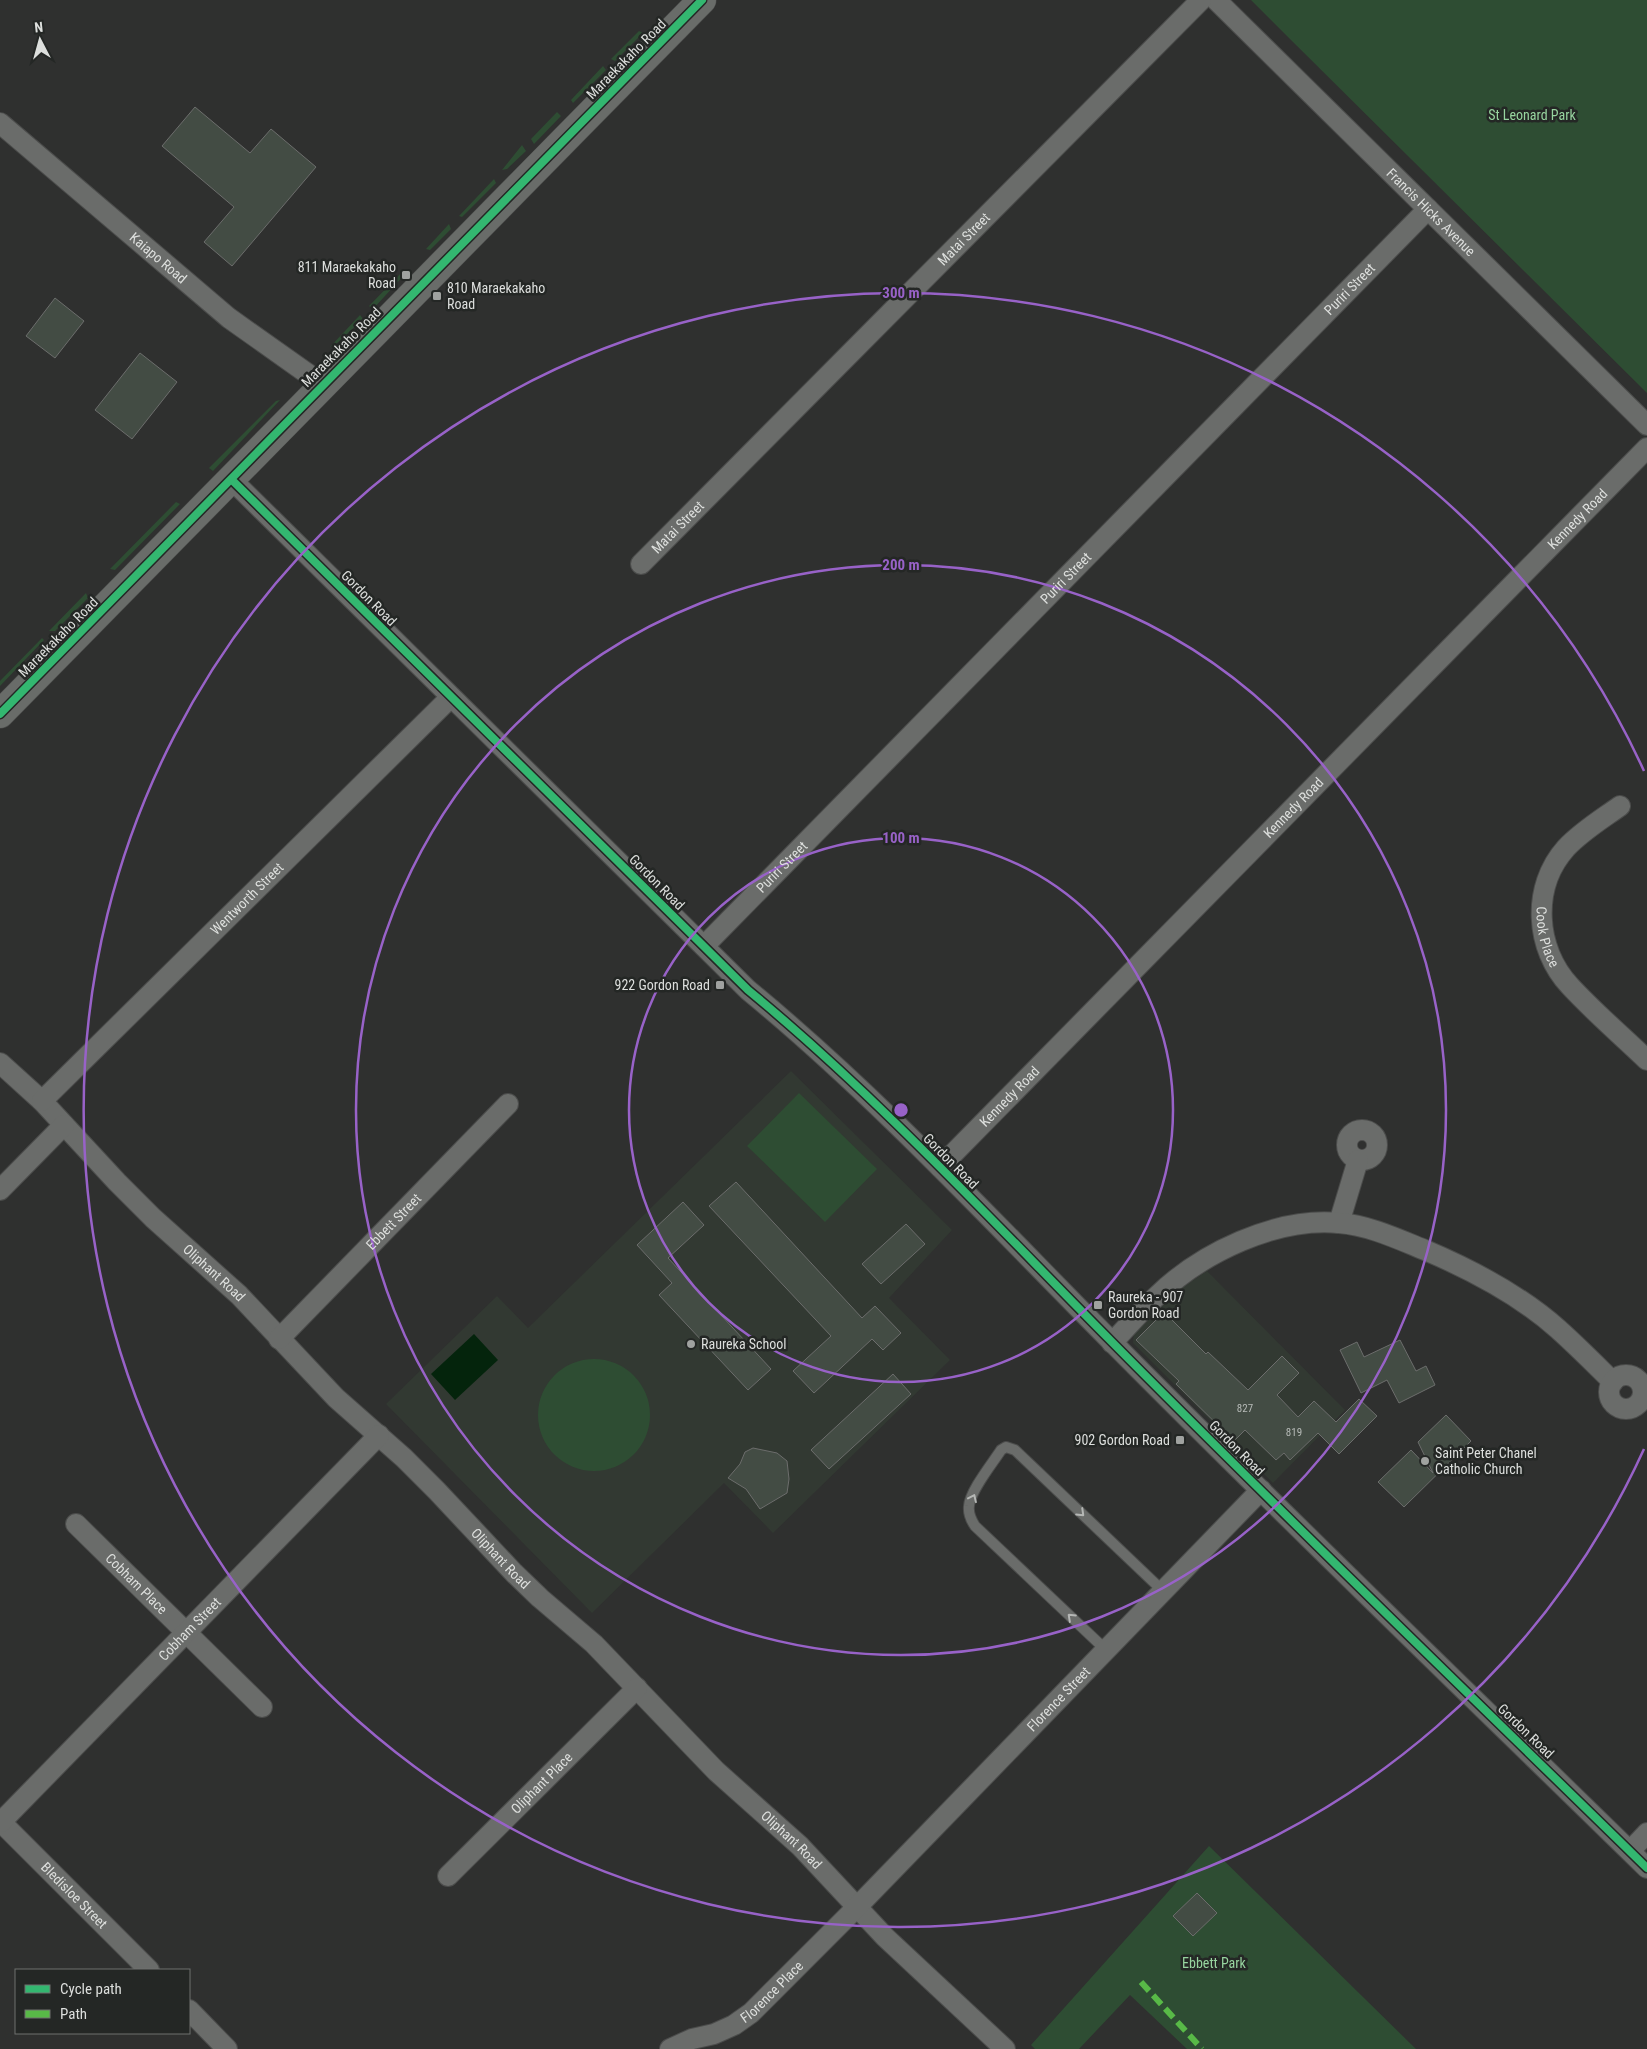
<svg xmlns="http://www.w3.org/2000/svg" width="1647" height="2049" viewBox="0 0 1647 2049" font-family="'Roboto Condensed',sans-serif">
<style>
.built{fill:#323932}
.green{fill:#2e4d33}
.water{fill:#04240c}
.building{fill:#434c44;stroke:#6c6d6c}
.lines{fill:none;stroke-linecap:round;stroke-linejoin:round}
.lane-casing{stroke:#4b4c4b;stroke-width:12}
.street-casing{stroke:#4b4c4b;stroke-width:22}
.secondary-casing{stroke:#4b4c4b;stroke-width:29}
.lane{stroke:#6a6c6a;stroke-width:10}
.street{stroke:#6a6c6a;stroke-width:20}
.secondary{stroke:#696c69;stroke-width:28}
.quiet{stroke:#58b947;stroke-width:6;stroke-dasharray:12 6;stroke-linecap:butt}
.cycleway-casing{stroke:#242725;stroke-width:11}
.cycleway{stroke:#33b770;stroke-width:8}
.oneway{stroke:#b5b7b5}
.ring{fill:none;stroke:#9862c8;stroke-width:2.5}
.poi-dot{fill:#a0a2a0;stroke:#242725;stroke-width:2}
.labels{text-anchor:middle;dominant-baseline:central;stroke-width:5;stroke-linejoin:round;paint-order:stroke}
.number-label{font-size:11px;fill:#b6bab7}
.street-label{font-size:14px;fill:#dddfdd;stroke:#242725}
.park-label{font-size:14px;fill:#97d49f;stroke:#242725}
.poi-label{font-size:14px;fill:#dddfdd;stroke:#242725;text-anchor:start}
.centre{fill:#9862c8;stroke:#242725;stroke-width:2.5}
.ring-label{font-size:15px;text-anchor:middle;font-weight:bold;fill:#9862c8;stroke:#242725;stroke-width:5;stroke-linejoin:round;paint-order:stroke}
</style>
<rect width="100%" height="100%" fill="#2f302f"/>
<!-- built -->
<path class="built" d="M791 1071 952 1230 889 1298 950 1360 773 1533 724 1483 592 1613 386 1404 497 1296 528 1328Z
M1207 1271 1345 1410 1273 1483 1133 1343 1134 1329 1172 1294Z"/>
<!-- green -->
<path class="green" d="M1251 0H1647V393L1293 42Z
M639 31 643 33 615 61 611 59Z
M603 66 606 70 573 103 571 100Z
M557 112 561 116 534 144 531 139Z
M522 145 526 151 507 169 502 170Z
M494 179 496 183 462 217 459 216Z
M449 224 451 229 430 250 426 249Z
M405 269 406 273 373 309 369 306Z
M360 315 363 319 335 345 330 347Z
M280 400 213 471 209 468 276 401Z
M176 502 180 504 115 570 110 569Z
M86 593 88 598 55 631H49Z
M42 638 44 640 0 686V681Z
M799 1093 877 1169 825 1222 747 1146Z
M538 1415a56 56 0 1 1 112 0a56 56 0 1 1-112 0Z
M1209 1846 1416 2049H1187L1130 1995 1079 2049H1035L1031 2045Z"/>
<!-- water -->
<path class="water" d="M474 1334 498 1360 455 1400 431 1374Z"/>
<!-- building -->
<path class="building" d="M195 107 250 153 271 129 316 167 232 266 204 242 234 207 162 146Z
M55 298 84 321 55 358 26 336Z
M140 353 177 382 132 439 95 410Z
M736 1182 862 1318 875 1306 901 1333 883 1350 872 1339 814 1393 793 1371 831 1336 709 1206Z
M683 1202 704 1225 668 1258 771 1369 748 1390 659 1295 672 1283 637 1245Z
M906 1224 925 1244 881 1284 862 1264Z
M1164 1312 1206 1354 1208 1352 1248 1390 1282 1356 1299 1373 1277 1395 1298 1417 1314 1401 1336 1422 1359 1399 1377 1416 1339 1454 1318 1433 1290 1460 1284 1453 1276 1460 1245 1430 1234 1441 1176 1384 1179 1381 1136 1340Z
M1400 1340 1416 1371 1426 1366 1435 1385 1399 1403 1387 1380 1361 1393 1340 1350 1357 1342 1364 1357Z
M893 1374 911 1394 829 1469 811 1450Z
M1446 1415 1471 1441 1404 1507 1378 1482 1411 1450 1433 1473 1418 1442Z
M753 1448 777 1453 787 1461 789 1479 787 1493 760 1509 746 1489 728 1478 740 1464 745 1452Z
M1197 1893 1217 1913 1193 1936 1173 1916Z"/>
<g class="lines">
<!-- lane casing -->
<g class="lane-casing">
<path id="lane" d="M1106 1650 975 1526C971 1520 968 1514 969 1506 970 1491 992 1464 1001 1450L1006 1447 1015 1450 1163 1591"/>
</g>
<!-- street casing -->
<g class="street-casing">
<g id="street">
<path id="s1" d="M1216 0 1647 425"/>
<path id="s2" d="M0 123 229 318 308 374 321 386"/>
<path d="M231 479 748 990C878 1097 993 1222 1111 1341 1287 1519 1468 1693 1647 1868"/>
<path id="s3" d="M641 564 1201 0"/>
<path id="s4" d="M1620 806C1602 819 1582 831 1566 848 1531 887 1535 949 1570 986 1594 1012 1622 1036 1647 1060"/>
<path id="s5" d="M704 946 1428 209"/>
<path id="s6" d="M0 1063 42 1101 117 1182 153 1218 239 1295 336 1398 404 1458 437 1491 514 1573 540 1598 594 1644 716 1771 800 1846 885 1937 1005 2049"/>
<path id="s7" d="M42 1101 451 697"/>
<circle cx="1362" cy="1145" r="15"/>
<path id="s8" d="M940 1167 1647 448"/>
<path d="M0 1190 64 1125"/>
<path d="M1339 1223 1358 1160"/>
<path id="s9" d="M279 1339 508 1104"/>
<path d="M1112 1343C1127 1327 1141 1311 1157 1296 1201 1253 1276 1217 1339 1223 1368 1225 1398 1239 1425 1250 1472 1270 1520 1295 1558 1329 1577 1346 1595 1364 1613 1382"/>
<circle cx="1626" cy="1392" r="17"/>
<path id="s10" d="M76 1524 262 1707"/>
<path id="s11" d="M0 1821 149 1970"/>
<path id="s12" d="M1 1822 379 1435"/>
<path d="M1630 1851 1647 1833"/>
<path id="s13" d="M448 1876 637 1688"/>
<path d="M189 2010 227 2049"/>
<path id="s14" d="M670 2049 692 2039 714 2034 734 2025 751 2013 856 1908 1261 1490"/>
</g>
</g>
<!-- secondary casing -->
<g class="secondary-casing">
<path id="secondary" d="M0 714 702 0"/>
</g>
<!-- lane -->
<use href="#lane" class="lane"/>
<!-- street -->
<use href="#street" class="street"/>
<!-- secondary -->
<use href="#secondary" class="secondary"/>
<!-- quiet -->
<path class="quiet" d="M1141 1982 1202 2049"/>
<!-- cycleway casing -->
<g class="cycleway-casing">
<path id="cycleway" d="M231 479 748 990C878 1097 993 1222 1111 1341 1287 1519 1468 1693 1647 1868
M0 714 702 0"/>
</g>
<!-- cycleway -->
<use href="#cycleway" class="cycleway"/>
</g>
<!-- one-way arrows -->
<defs><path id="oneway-chevron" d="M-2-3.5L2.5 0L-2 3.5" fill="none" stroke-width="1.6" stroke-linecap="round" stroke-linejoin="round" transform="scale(1.25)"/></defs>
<g class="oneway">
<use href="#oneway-chevron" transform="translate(973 1498) rotate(-65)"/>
<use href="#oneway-chevron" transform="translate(1081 1513) rotate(44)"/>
<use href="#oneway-chevron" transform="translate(1071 1617) rotate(-137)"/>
</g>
<!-- distance rings -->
<g class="ring">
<circle cx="901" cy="1110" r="272"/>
<circle cx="901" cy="1110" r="545"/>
<path d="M1644 1449A817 817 0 1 1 1644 771"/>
</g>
<!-- markers -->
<g class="poi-dot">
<rect x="401" y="270" width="10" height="10" rx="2.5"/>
<rect x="432" y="291" width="10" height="10" rx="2.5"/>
<rect x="715" y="980" width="10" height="10" rx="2.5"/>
<rect x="1093" y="1300" width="10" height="10" rx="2.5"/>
<circle cx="691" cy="1344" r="5"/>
<rect x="1175" y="1435" width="10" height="10" rx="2.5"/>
<circle cx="1425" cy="1461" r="5"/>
</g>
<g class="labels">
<!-- number labels -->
<g class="number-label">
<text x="1245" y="1408">827</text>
<text x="1294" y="1432">819</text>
</g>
<!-- street labels -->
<g class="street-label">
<text transform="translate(626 59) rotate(-45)">Maraekakaho Road</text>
<text stroke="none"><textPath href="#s1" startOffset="302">Francis Hicks Avenue</textPath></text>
<text stroke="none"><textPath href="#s3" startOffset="458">Matai Street</textPath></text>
<text stroke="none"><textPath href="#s2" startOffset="208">Kaiapo Road</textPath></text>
<text stroke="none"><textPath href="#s5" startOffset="921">Puriri Street</textPath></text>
<text transform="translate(341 347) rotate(-45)">Maraekakaho Road</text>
<text stroke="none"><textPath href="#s8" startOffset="909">Kennedy Road</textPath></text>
<text stroke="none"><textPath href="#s3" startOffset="52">Matai Street</textPath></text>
<text stroke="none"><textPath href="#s5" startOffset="516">Puriri Street</textPath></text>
<text transform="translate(369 598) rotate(45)">Gordon Road</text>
<text transform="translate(58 637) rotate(-45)">Maraekakaho Road</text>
<text stroke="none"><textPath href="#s8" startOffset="504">Kennedy Road</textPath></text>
<text stroke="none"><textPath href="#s5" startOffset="111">Puriri Street</textPath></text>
<text transform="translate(657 882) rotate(45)">Gordon Road</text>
<text stroke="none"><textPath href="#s7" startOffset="288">Wentworth Street</textPath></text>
<text stroke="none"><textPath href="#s4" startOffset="164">Cook Place</textPath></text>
<text stroke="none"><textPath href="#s8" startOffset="99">Kennedy Road</textPath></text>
<text transform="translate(951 1161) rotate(45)">Gordon Road</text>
<text stroke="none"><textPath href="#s9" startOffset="164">Ebbett Street</textPath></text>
<text stroke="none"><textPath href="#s6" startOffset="300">Oliphant Road</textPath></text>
<text transform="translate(1237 1448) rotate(45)">Gordon Road</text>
<text stroke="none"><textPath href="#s6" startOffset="705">Oliphant Road</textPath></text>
<text stroke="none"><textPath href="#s10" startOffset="85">Cobham Place</textPath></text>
<text stroke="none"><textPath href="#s12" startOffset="270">Cobham Street</textPath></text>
<text stroke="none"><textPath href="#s14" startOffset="529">Florence Street</textPath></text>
<text transform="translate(1526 1731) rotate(44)">Gordon Road</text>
<text stroke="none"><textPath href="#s13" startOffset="132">Oliphant Place</textPath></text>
<text stroke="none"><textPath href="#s6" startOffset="1110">Oliphant Road</textPath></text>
<text stroke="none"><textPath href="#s11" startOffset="105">Bledisloe Street</textPath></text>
<text stroke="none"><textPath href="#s14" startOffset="119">Florence Place</textPath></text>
</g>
<!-- park labels -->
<g class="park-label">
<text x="1532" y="115">St Leonard Park</text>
<text x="1214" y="1963">Ebbett Park</text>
</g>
<!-- poi labels -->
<g class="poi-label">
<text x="396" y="267" text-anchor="end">811 Maraekakaho<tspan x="396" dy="16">Road</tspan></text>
<text x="447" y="288">810 Maraekakaho<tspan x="447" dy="16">Road</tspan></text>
<text x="710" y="985" text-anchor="end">922 Gordon Road</text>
<text x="1108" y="1297">Raureka - 907<tspan x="1108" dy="16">Gordon Road</tspan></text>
<text x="701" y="1344">Raureka School</text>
<text x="1170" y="1440" text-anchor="end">902 Gordon Road</text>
<text x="1435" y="1453">Saint Peter Chanel<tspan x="1435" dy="16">Catholic Church</tspan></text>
</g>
</g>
<circle cx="901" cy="1110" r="8" class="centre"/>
<g class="ring-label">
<text x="901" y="298">300 m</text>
<text x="901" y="570">200 m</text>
<text x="901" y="843">100 m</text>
</g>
<!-- legend -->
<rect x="15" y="1969" width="175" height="65" fill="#242725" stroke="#6e716f"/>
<rect x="25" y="1985" width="25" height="8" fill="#33b770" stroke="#6e716f"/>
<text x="60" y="1994" font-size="15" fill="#dddfdd">Cycle path</text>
<rect x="25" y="2010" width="25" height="8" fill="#58b947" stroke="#6e716f"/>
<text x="60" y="2019" font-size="15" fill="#dddfdd">Path</text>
<!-- north arrow -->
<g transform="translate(40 40) rotate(354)" stroke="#242725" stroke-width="4" paint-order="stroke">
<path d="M0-4L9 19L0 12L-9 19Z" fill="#dddfdd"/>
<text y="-8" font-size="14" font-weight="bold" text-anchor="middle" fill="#dddfdd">N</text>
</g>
</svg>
